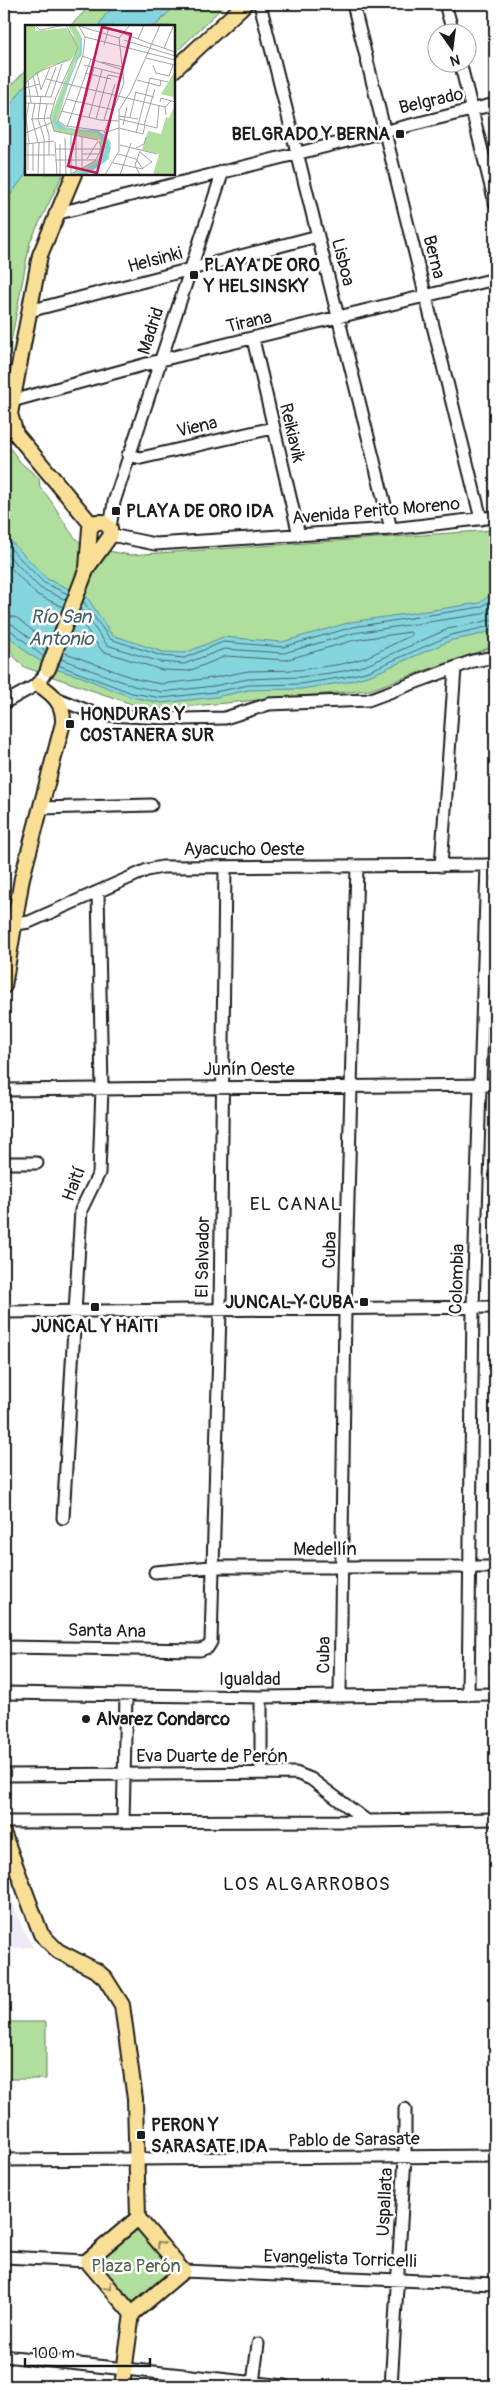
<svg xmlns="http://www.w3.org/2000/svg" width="499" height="2390" viewBox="0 0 499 2390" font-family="Pangolin,sans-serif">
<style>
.built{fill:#f0e9f8}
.green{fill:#b0de9d;stroke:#667d5c}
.water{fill:#85d5df;stroke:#5b8b91}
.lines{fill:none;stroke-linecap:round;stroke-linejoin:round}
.shore{stroke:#46666a;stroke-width:1}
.minor-casing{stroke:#1c1c1c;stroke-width:15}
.major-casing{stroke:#1c1c1c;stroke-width:18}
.minor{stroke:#fff;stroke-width:11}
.major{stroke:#f9df96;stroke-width:14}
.oneway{stroke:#96875f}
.poi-dot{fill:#1c1c1c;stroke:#fff;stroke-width:2}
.labels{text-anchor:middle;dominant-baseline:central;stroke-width:5;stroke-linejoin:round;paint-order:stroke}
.street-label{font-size:18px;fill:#1c1c1c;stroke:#fff}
.poi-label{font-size:18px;font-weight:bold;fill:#1c1c1c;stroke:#fff;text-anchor:start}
.park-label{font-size:18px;fill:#506049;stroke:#fff}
.water-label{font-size:19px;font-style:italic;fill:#415d60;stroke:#fff}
.neighbourhood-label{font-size:19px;letter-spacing:1px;fill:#1c1c1c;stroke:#fff}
.inset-road{fill:none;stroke:#a4a4a4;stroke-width:1}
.view{fill:#c2185b;fill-opacity:0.15;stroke:#c2185b;stroke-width:2.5}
.inset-edge{fill:none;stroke:#1c1c1c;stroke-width:2.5}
</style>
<rect width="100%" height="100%" fill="#fff"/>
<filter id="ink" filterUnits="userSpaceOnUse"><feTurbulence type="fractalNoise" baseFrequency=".02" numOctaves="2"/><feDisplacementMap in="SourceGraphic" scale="10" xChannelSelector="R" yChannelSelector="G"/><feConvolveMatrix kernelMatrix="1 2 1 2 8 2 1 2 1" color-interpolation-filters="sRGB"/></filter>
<g filter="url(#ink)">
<!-- built -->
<path class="built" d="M4 1877 21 1925 33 1947 4 1949Z"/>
<!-- green -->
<path class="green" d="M92 4H226L174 54V26H70Z
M26 70V174H63L30 242 4 379V93Z
M4 440 21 463 39 478 40 488C54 499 69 538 83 544 97 550 115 552 130 555L495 530V646L369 690 149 710 24 667 4 646Z
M4 2022H46V2079H4Z
M140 2226 173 2265 172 2273 138 2302H130L101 2267 100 2258 134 2227Z"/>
<!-- water -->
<path class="water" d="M118 4H177L155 26H98L106 14Z
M26 84V174L8 198 4 209V114Z
M4 534 47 579 87 597 112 635 163 652 185 653 223 637 282 642 351 622 480 603 495 591V630L474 636 452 640 371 675 346 682 301 689 249 690 216 697 162 703 130 697 82 677 52 668 29 654 4 632Z"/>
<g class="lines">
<!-- shore -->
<path class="shore" d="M4 542 44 583 68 594
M4 551 40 588 66 600
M4 561 36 594 63 607
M83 601 110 639 162 656 184 658 223 642 283 647 353 627 481 607 495 597
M80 608 107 645 160 662 184 664 224 649 284 653 354 633 482 614 495 605
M4 615 17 618 49 644
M4 622 12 624 46 651
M4 628 9 629 44 657
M63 652 136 679 161 684 213 678 248 671 300 670 342 664 365 658 412 635 410 632 355 640 285 660 226 656 189 671 162 670 102 651 77 616
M61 659 134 686 162 692 214 686 248 679 301 677 344 671 367 665 448 629 495 619
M58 665 132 693 162 698 215 692 249 685 301 684 345 677 369 671 451 635 495 625"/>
<!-- minor casing -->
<g class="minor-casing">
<path id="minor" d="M260 4 391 529
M353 4 481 519
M445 4 453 32
M460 62 495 203
M55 214 495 104
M29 311 318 236
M253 339 299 535
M12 401 161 360 495 279
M128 455 141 458 273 428
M110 528 114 502 223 171
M111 535 155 544 391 529 495 517
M58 699 91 712 107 715 185 719 225 718 269 704 368 700 473 661 495 657
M4 703 38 684 48 669
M40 808 151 805
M441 866 455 668
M4 926 29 922 147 870 162 867 495 865
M4 1090 495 1085
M4 1163H37
M4 1312 495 1307
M63 1518 81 1210 99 1173 102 1088 98 892
M155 1572 211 1567H495
M4 1647 200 1650 208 1647 211 1642 220 1311 225 867
M4 1693 261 1697 495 1694
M468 1694 473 1308 487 865
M340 1695 345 1310 357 866
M261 1697V1772
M4 1775 296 1773 311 1779 367 1821 495 1819
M123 1821 126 1695
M4 1822 367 1821
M4 2160 495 2156
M4 2257 87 2261
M183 2271 495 2284
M4 2356 284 2386
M253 2383 258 2344
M391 2386 405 2157V2109"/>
</g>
<!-- major casing -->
<g class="major-casing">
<path id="major" d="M174 70 245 4
M74 174 40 255 10 414 16 434 92 525
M48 669 87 568 111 535 110 528 103 522H96L90 528 87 568
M4 986 22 878 63 723C64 703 53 694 38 684
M4 1835 41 1934 58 1951 97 1971 105 1978 122 2005 135 2099 138 2218
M132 2314 183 2271 138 2218
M132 2314 87 2261 138 2218
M122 2386 132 2314"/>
</g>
<!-- minor -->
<use href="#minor" class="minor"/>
<!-- major -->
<use href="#major" class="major"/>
</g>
<!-- one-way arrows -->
<defs><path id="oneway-chevron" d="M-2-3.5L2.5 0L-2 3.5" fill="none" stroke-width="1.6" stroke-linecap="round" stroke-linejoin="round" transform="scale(1.25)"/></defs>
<g class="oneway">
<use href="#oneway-chevron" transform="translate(160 2244) rotate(-130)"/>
<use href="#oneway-chevron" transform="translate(109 2287) rotate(50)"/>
</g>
</g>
<!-- markers -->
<g class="poi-dot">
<rect x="395" y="129" width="10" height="10" rx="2.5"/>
<rect x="189" y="270" width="10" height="10" rx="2.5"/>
<rect x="111" y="506" width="10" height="10" rx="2.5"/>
<rect x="65" y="719" width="10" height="10" rx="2.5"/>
<rect x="359" y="1297" width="10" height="10" rx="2.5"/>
<rect x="90" y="1302" width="10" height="10" rx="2.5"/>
<circle cx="86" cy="1719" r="5"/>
<rect x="136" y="2130" width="10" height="10" rx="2.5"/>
</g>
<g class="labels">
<!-- street labels -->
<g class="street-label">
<text transform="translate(431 101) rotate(-13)">Belgrado</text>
<text transform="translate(434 257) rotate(76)">Berna</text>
<text transform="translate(155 260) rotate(-15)">Helsinki</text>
<text transform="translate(343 262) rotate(76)">Lisboa</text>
<text transform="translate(249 322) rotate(-13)">Tirana</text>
<text transform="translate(151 331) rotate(-72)">Madrid</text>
<text transform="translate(197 427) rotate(-13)">Viena</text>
<text transform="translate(292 433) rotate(77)">Reikiavik</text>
<text transform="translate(376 511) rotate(-5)">Avenida Perito Moreno</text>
<text x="244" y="849">Ayacucho Oeste</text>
<text x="249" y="1069">Junín Oeste</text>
<text transform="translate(74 1184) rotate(-69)">Haití</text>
<text transform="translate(330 1250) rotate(-88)">Cuba</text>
<text transform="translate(203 1257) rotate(-89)">El Salvador</text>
<text transform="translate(457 1279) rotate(-88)">Colombia</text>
<text x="325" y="1549">Medellín</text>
<text transform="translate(107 1631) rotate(1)">Santa Ana</text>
<text transform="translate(324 1655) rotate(-89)">Cuba</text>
<text x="250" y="1679">Igualdad</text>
<text x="212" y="1756">Eva Duarte de Perón</text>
<text transform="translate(354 2140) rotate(-1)">Pablo de Sarasate</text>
<text transform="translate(385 2202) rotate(-87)">Uspallata</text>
<text transform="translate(340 2259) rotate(2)">Evangelista Torricelli</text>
</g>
<!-- poi labels -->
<g class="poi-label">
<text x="390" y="134" text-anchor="end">BELGRADO Y BERNA</text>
<text x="204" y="265">PLAYA DE ORO<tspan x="204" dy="21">Y HELSINSKY</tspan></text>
<text x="126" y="511">PLAYA DE ORO IDA</text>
<text x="80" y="714">HONDURAS Y<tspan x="80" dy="21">COSTANERA SUR</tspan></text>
<text x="354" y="1302" text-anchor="end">JUNCAL Y CUBA</text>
<text x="95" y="1326" text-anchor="middle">JUNCAL Y HAITI</text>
<text x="96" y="1719">Alvarez Condarco</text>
<text x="151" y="2125">PERON Y<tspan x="151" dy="21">SARASATE IDA</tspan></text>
</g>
<!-- park labels -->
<g class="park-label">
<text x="136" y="2266">Plaza Perón</text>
</g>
<!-- water labels -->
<g class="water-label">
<text x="61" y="617">Río San<tspan x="61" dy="22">Antonio</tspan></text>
</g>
<!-- neighbourhood labels -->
<g class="neighbourhood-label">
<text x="296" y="1204">EL CANAL</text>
<text x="307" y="1884">LOS ALGARROBOS</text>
</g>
</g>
<!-- overview -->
<g transform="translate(25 25)">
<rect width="150" height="150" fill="#fff"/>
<path d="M0 0H10V6L41 3 50 13 43 0H50L57 13V30L49 39 33 96 41 102 80 109 86 118 84 134 61 150H46L74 133 75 115 29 106 25 93 51 27 45 36 24 41 0 58ZM150 46V77L148 72 136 69ZM150 80V150H128L134 129 117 125 123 106 136 109 141 92 144 93Z" fill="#b0de9d"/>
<path d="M46 0 56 15 57 25 31 88V96L42 104 73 105 80 111 86 123 80 137 59 150H51L74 136 80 127 79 117 72 108 34 104 28 97 29 91 33 80 55 26V16Z" fill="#85d5df"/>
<path class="inset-road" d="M10 0 15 5 40 0M53 0 60 12 58 30 33 96 41 101 79 106M76 0 126 19M54 1 94 13M60 12 123 28M113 14 119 0M99 15 150 31M127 19 150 27M79 20 84 3M139 23 149 0M123 28 150 35M57 31 98 45M121 33 150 40M77 37 98 42M59 40 99 50M128 40 131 48 144 51 148 40M12 47 16 65M60 48 86 54M8 51 13 71M21 54 140 82M112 55 135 61 136 55M3 56 6 78M0 59 11 48 42 35M0 63 15 59M16 65 25 42M110 67 129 72M0 71 27 72M16 71 13 94 19 113V150M20 72 31 42M26 72 37 39M41 74 89 85M135 77 136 73 150 77M0 78 29 79M4 78 1 93 4 118M10 78 7 94 13 118M22 79 19 94 24 110V130M36 86 75 95 93 96M56 90 69 43M141 90 140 82 146 76M94 91 113 94M64 92 77 45M105 92 111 67M6 94 25 93M71 94 83 50 98 53M94 94 132 103 134 81M79 95 90 59M98 100 102 82M119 100 130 64M42 102 66 34M29 106 25 93 31 72 53 23 41 0M29 106 73 115M0 108 26 98M79 108 94 103 118 109 120 100M79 108 99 58 94 13 105 0M111 108 125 53 143 57M46 110V148M57 111V144M40 113 41 150M30 117 32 150M0 119 29 116M35 119V150M95 120 132 129M111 123 119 119 121 112M30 124H77M115 127 127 137 118 143M57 129H74M93 129 111 134 118 144M0 130H30M62 134 73 116M30 135H71M88 138 118 144M3 145V118M8 146V118M51 146V111M13 148 14 118M44 150 70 136 77 123 74 116M80 150 94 126V85L106 66 135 0M95 150 106 118M115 150 110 140 115 126"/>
<path class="view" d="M77 2 106 9 72 148 43 141Z"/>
<rect width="150" height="150" class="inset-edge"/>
</g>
<!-- margin -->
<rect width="499" height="2390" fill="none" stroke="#fff" stroke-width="20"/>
<rect x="10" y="10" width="479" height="2370" fill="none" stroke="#1c1c1c" stroke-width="2" filter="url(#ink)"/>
<!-- north arrow -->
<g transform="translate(452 48) rotate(166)"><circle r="24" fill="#ffffff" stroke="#a4a4a4"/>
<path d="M0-4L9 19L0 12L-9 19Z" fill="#1c1c1c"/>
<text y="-8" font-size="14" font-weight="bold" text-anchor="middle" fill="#1c1c1c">N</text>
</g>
<!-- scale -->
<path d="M25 2358v8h125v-8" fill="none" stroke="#1c1c1c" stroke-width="2.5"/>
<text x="32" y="2358" font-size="15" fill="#1c1c1c" stroke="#ffffff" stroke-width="4" paint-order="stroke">100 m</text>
</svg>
